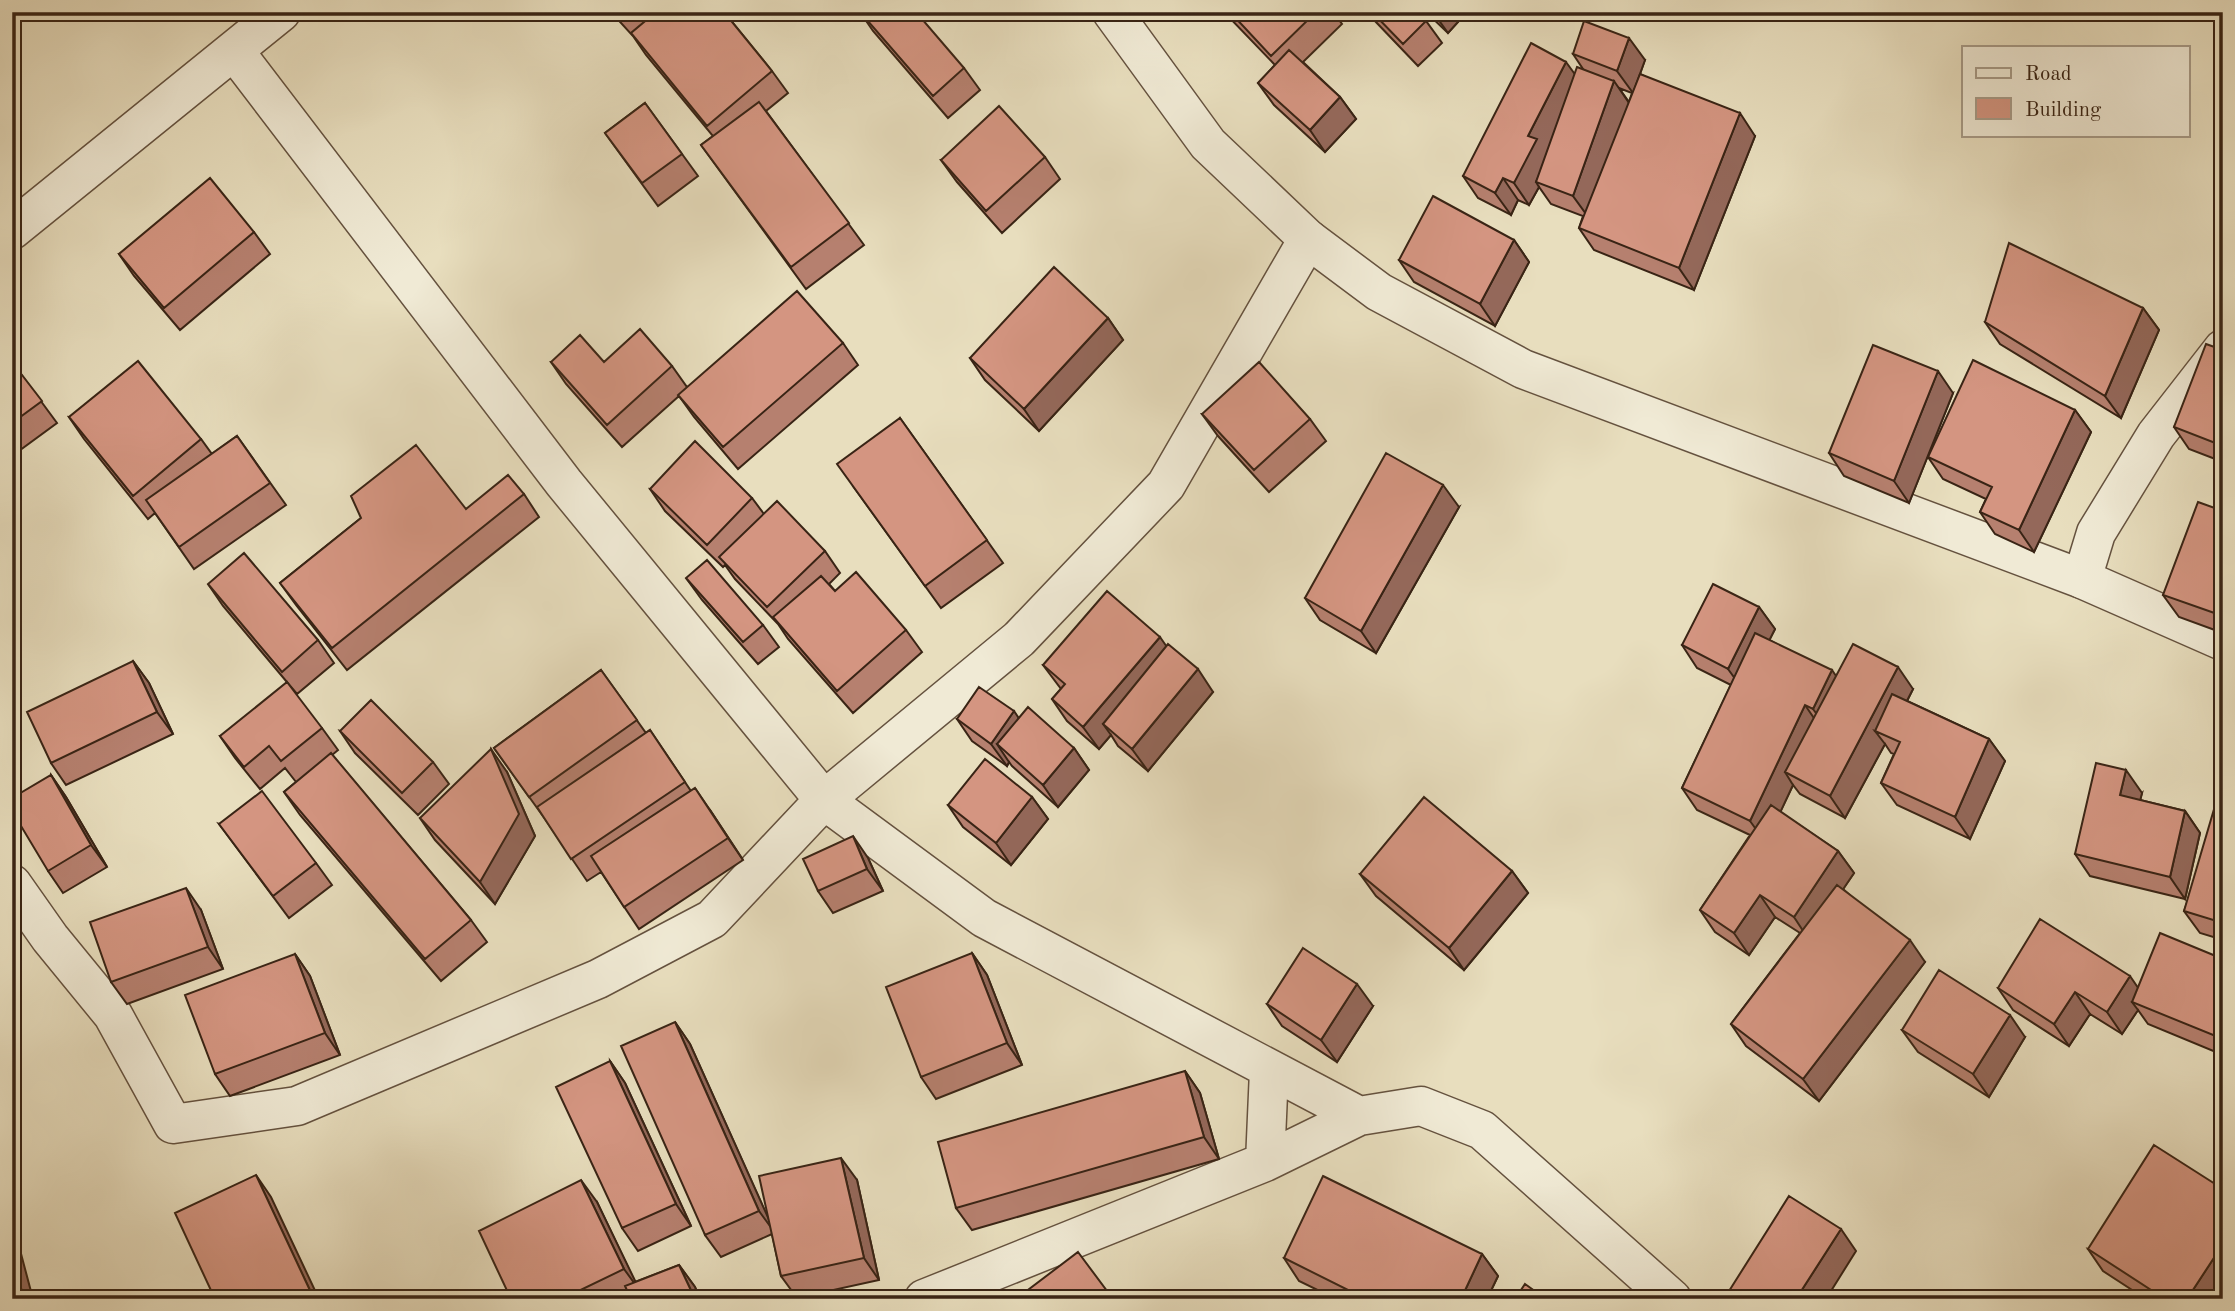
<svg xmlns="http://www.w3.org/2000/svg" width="2235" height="1311" viewBox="0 0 2235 1311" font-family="'Old Standard TT',serif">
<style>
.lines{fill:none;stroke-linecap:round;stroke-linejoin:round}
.minor-casing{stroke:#65523f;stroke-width:41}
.tertiary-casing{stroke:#65523f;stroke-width:41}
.minor{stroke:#f0ead5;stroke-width:38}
.tertiary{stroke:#f0ead5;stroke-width:38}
.wall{fill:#b6806f;stroke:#392415;stroke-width:2;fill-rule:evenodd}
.shaded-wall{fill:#94685a;stroke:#392415;stroke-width:2}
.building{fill:#d49581;stroke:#392415;stroke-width:2}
</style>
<rect width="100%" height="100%" fill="#e8debe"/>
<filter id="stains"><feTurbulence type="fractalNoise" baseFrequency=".00286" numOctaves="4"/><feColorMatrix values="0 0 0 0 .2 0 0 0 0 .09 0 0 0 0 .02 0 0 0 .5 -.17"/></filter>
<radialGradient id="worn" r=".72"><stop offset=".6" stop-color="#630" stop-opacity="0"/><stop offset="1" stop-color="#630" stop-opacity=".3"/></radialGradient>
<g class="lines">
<!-- minor casing -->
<g class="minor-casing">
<path id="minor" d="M235 52 564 483 824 800 984 918 1359 1116
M12 230 281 12
M2082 579 2096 533 2156 435 2223 349
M12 884 50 938 113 1015 173 1124 297 1106 598 979 712 919 824 800 1019 639 1166 485 1308 239
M1265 1162 1269 1071
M924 1299 1265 1162 1359 1116 1421 1106 1482 1130 1672 1299"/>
</g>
<!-- tertiary casing -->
<g class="tertiary-casing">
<path id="tertiary" d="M1112 12 1208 144 1308 239 1379 292 1523 369 2082 579 2223 641"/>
</g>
<!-- minor -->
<use href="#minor" class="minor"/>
<!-- tertiary -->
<use href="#tertiary" class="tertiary"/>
</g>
<!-- wall -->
<path class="wall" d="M611 12H724L772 71 788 93 766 111 864 245 806 289 701 145 713 136 646 55 633 36Z
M860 12 964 68 980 90 948 118 873 31Z
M1224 12H1333L1342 24 1303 62 1340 97 1356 119 1325 152 1274 105 1258 83 1275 65Z
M1369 12H1418L1426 21 1442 43 1418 66 1375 21Z
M1426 12H1467L1448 33Z
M1573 54 1645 60 1640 74 1755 136 1694 290 1594 250 1579 228 1583 216 1551 204 1539 187 1529 205 1518 200 1511 215 1478 198 1463 176 1575 74 1583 69ZM1619 88 1632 93 1629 102Z
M645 103 698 176 658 206 605 133Z
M1045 157 1060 179 1002 233 957 182 941 160Z
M254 232 270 254 180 330 134 276 119 254Z
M1514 240 1529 262 1495 326 1414 282 1399 260Z
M2143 308 2159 330 2121 418 2000 344 1985 322Z
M1108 318 1123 340 1039 431 985 380 970 358Z
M843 343 858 365 738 469 694 417 679 396 622 447 566 384 551 362H604L672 366 687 387Z
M2223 350V462L2189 449 2174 427Z
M12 362 57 423 12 456Z
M1953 393 1909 503 1844 476 1829 453Z
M2075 410 2091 432 2034 552 1995 534 1980 512 1986 499 1943 479 1928 457Z
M1202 414 1310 419 1326 441 1269 492 1218 436Z
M69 417 201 439 212 454 237 436 286 505 194 569 155 513 148 519 84 439Z
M900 418 1003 563 941 608 853 486Z
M650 489 752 498 764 514 825 551 840 573 829 584 835 591 906 630 922 652 853 713 788 639 778 624 735 579 725 565 723 567 665 511Z
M524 494 539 517 347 670 296 605 280 583 361 518 466 509Z
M1459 507 1376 653 1320 620 1305 598Z
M2223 511V633L2179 617 2163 595Z
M686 578 763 625 779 647 758 664 702 600Z
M208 584 318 640 334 663 297 694 223 606Z
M1759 607 1775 629 1769 640 1836 676 1913 689 1907 701 1989 739 2005 761 1970 839 1897 805 1881 783 1894 754 1891 753 1885 744 1845 818 1800 794 1793 785 1780 812 1838 851 1854 873 1843 889 1925 962 1819 1101 1746 1046 1731 1024 1800 933 1775 917 1749 955 1715 932 1700 910 1750 835 1697 810 1682 788 1731 685 1697 668 1682 645Z
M1167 646 1213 692 1148 771 1118 746 1111 735 1099 749 1067 721 1052 699 1061 689 1043 665Z
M133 661 149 683 173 734 66 785 51 763Z
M601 670 646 733 650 730 691 791 710 810 743 860 639 929 601 872 587 881 545 819 494 748Z
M1019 718 1074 748 1089 770 1058 807 1012 766 1009 762 1007 766 972 741 957 719Z
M322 728 338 750 332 755 471 920 487 942 441 981 300 815 284 792 296 782 285 768 260 789 235 758 220 736Z
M340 731 433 762 449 784 418 815 355 753Z
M507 772 535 836 495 904 435 840 420 818Z
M51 775 66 797 107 867 63 893 48 871Z
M2142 793 2140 800 2185 811 2200 833 2185 899 2090 876 2075 854Z
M1032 797 1048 819 1011 865 963 827 948 805Z
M2223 801V940L2200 933 2184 911Z
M219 824 316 863 332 885 289 918Z
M868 858 883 891 833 913 818 891Z
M1512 871 1528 893 1464 970 1376 896 1360 874Z
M201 910 223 969 127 1004 111 982Z
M972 953 987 975 1022 1065 936 1099 921 1077Z
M295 954 310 976 340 1055 230 1096 215 1074Z
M2223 959V1055L2148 1024 2138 1010 2122 1034 2090 1014 2069 1046 2013 1010 1998 988 2138 987Z
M1267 1004 1373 1006 1337 1062 1282 1026Z
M675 1022 690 1044 768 1218 857 1180 879 1280 797 1298 781 1276 772 1234 721 1257 705 1235Z
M1902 1030 2025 1037 1989 1097 1918 1052Z
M610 1061 625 1083 691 1226 638 1251 622 1228Z
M1185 1071 1200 1093 1219 1159 972 1230 956 1208Z
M597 1202 635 1282 679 1265 695 1287 700 1299H631L629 1296 623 1299H511Z
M2088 1249 2223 1290 2217 1299H2146L2103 1271Z
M1482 1254 1498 1276 1487 1299H1336L1299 1281 1284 1258Z"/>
<!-- shaded-wall -->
<path class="shaded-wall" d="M1433 12H1467L1448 33Z
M1629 38 1645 60 1633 93 1617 71Z
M1566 62 1582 84 1536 182 1539 187 1529 205 1514 183 1528 136Z
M1614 81 1629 103 1589 218 1573 196Z
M1340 97 1356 119 1325 152 1310 130Z
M1740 113 1755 136 1694 290 1679 268Z
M1503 178 1518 200 1511 215 1495 193Z
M1514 240 1529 262 1495 326 1480 304Z
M2143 308 2159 330 2121 418 2105 396Z
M1108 318 1123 340 1039 431 1024 409Z
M1938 371 1953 393 1909 503 1894 481Z
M2075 410 2091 432 2034 552 2019 530Z
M1443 485 1459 507 1376 653 1361 631Z
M1759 607 1775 629 1744 691 1728 669Z
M1160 637 1176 660 1103 724 1111 735 1099 749 1083 727Z
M133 661 149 683 173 734 157 712Z
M1898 667 1913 689 1889 736 1875 731 1885 744 1845 818 1830 796Z
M1198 669 1213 692 1148 771 1132 749Z
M1832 670 1847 692 1829 731 1813 709Z
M1805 705 1820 727 1785 772 1793 785 1766 843 1750 821Z
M1014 711 1029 733 997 744 1009 762 1007 766 991 744Z
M1989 739 2005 761 1970 839 1955 817Z
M1074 748 1089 770 1058 807 1043 785Z
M491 749 507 772 535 836 495 904 480 882Z
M2126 770 2142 793 2136 818 2120 795Z
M51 775 66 797 107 867 91 845Z
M695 788 710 810 743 860 728 838Z
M1032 797 1048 819 1011 865 996 843Z
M2185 811 2200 833 2185 899 2170 877Z
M853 836 868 858 883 891 867 869Z
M1838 851 1854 873 1809 940 1794 917Z
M1512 871 1528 893 1464 970 1449 948Z
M186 888 201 910 223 969 208 947Z
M1760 895 1775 917 1749 955 1734 933Z
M1910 940 1925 962 1819 1101 1803 1079Z
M972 953 987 975 1022 1065 1007 1043Z
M295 954 310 976 340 1055 325 1033Z
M2130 976 2145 998 2132 1002 2138 1010 2122 1034 2107 1012Z
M1357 984 1373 1006 1337 1062 1321 1040Z
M2075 992 2090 1014 2069 1046 2054 1024Z
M2010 1015 2025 1037 1989 1097 1973 1074Z
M675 1022 690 1044 775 1233 759 1211Z
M610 1061 625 1083 691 1226 676 1204Z
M1185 1071 1200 1093 1219 1159 1204 1137Z
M841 1158 857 1180 879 1280 864 1258Z
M256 1175 271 1197 319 1299H314Z
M581 1180 597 1202 640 1291 624 1269Z
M1841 1229 1856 1251 1826 1299H1796Z
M12 1238 20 1250 33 1299H24L12 1256Z
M2223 1244V1290L2217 1299H2187Z
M1482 1254 1498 1276 1487 1299H1461Z
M679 1265 695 1287 700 1299H695Z"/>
<!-- building -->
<path class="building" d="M656 12H724L772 71 707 126 631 33Z
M860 12H916L964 68 933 96Z
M1230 12H1316L1271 56Z
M1372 12H1418L1426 21 1403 44Z
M1584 21 1629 38 1617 71 1573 54Z
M1531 43 1566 62 1528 136 1537 139 1514 183 1503 178 1495 193 1463 176Z
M1289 50 1340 97 1310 130 1258 83Z
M1577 67 1614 81 1573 196 1536 182Z
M1640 74 1740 113 1679 268 1579 228Z
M759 102 849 223 791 267 701 145Z
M645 103 682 154 642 183 605 133Z
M999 106 1045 157 986 211 941 160Z
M210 178 254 232 164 308 119 254Z
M1433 196 1514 240 1480 304 1399 260Z
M2009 243 2143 308 2105 396 1985 322Z
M1054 267 1108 318 1024 409 970 358Z
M797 291 843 343 723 447 678 395Z
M640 329 672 366 607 425 551 362 580 335 604 362Z
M2206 344 2223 350V446L2174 427Z
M1873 345 1938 371 1894 481 1829 453Z
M1973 360 2075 410 2019 530 1980 512 1992 487 1928 457Z
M138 361 201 439 133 496 69 417Z
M12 362 42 401 12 423Z
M1259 362 1310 419 1254 470 1202 414Z
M900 418 987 540 925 586 837 464Z
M237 436 270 483 179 547 146 500Z
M695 441 752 498 707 545 650 489Z
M416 445 466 509 508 475 524 494 332 648 280 583 361 518 351 496Z
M1386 453 1443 485 1361 631 1305 598Z
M777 501 825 551 767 607 719 557Z
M2198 502 2223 511V616L2163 595Z
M244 553 318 640 282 672 208 584Z
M707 560 763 625 743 642 686 578Z
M856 572 906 630 837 691 773 617 821 576 835 591Z
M1713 584 1759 607 1728 669 1682 645Z
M1107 591 1160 637 1083 727 1052 699 1065 684 1043 665Z
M1755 633 1832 670 1813 709 1805 705 1750 821 1682 788Z
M1168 644 1198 669 1132 749 1103 724Z
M1853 644 1898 667 1830 796 1785 772Z
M133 661 157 712 51 763 27 712Z
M601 670 637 720 529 797 494 748Z
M287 682 322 728 281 761 269 746 244 767 220 736Z
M979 687 1014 711 991 744 957 719Z
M1892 694 1989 739 1955 817 1881 783 1900 742 1875 731Z
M371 700 433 762 402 793 340 731Z
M1028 707 1074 748 1043 785 997 744Z
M650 730 685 782 571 859 537 807Z
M491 749 519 814 480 882 420 818Z
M331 753 471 920 425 959 284 792Z
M985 759 1032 797 996 843 948 805Z
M2096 763 2126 770 2120 795 2185 811 2170 877 2075 854Z
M51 775 91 845 48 871 12 811V798Z
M695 788 728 838 624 907 591 856Z
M262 791 316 863 273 896 219 824Z
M1424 797 1512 871 1449 948 1360 874Z
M2217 799 2223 801V923L2184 911Z
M1771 805 1838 851 1794 917 1760 895 1734 933 1700 910Z
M853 836 867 869 818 891 803 859Z
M1837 885 1910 940 1803 1079 1731 1024Z
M186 888 208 947 111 982 90 922Z
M2040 919 2130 976 2107 1012 2075 992 2054 1024 1998 988Z
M2160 933 2223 959V1039L2132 1002Z
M1303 948 1357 984 1321 1040 1267 1004Z
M972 953 1007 1043 921 1077 886 987Z
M295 954 325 1033 215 1074 185 995Z
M1939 970 2010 1015 1973 1074 1902 1030Z
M675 1022 759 1211 705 1235 621 1046Z
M610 1061 676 1204 622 1228 556 1087Z
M1185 1071 1204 1137 956 1208 938 1142Z
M2154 1145 2223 1189V1244L2187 1299H2165L2088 1249Z
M841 1158 864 1258 781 1276 759 1176Z
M256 1175 314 1299H215L175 1213Z
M1323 1176 1482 1254 1461 1299H1366L1284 1258Z
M581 1180 624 1269 562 1299H511L479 1231Z
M1789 1196 1841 1229 1796 1299H1724Z
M1078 1252 1113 1299H1016Z
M12 1256 24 1299H12Z
M679 1265 695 1299H631L625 1286Z
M1525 1284 1546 1299H1515Z"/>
<!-- margin -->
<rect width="2235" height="1311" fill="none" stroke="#e8debe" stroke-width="42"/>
<rect x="14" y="14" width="2207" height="1283" fill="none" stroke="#392415" stroke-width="3.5"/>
<rect x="21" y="21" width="2193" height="1269" fill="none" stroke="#392415" stroke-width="2"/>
<!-- legend -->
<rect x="1962" y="46" width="228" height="91" fill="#f0ead5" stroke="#a79b88" stroke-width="2"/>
<rect x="1976" y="68" width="35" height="10" fill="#f0ead5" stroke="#a79b88" stroke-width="2"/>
<text x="2025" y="80" font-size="21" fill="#392415">Road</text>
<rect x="1976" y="98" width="35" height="21" fill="#d49581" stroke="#a79b88" stroke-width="2"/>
<text x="2025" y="116" font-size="21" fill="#392415">Building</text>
<rect width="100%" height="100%" filter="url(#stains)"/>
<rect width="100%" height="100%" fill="url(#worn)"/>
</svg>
